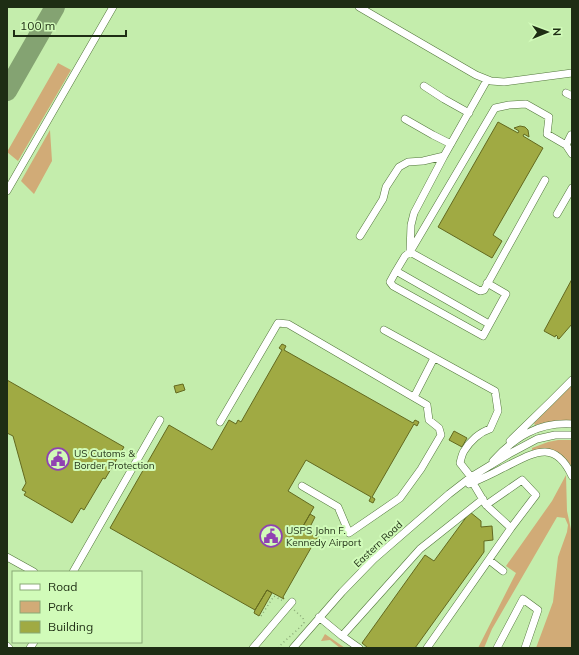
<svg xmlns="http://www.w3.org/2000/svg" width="579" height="655" viewBox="0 0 579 655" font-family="Mulish,sans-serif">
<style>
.green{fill:#d1ab77}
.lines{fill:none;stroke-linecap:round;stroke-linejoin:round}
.taxiway{stroke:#84a372;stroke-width:20}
.building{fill:#a0aa43;stroke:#63691f}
.minor-casing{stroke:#52763b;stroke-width:8}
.path{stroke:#8aaa77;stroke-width:1.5;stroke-dasharray:1 3;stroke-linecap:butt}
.minor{stroke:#fff;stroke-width:7}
.labels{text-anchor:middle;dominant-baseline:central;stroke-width:4;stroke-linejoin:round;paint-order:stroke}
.poi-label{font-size:10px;fill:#1e2d14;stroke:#d1fbb9;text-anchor:start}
.street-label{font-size:10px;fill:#1e2d14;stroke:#d1fbb9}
</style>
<rect width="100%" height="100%" fill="#c4edac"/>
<!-- green -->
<path class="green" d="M58 63 71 70 18 161 7 152Z
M50 130 52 161 34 194 21 181Z
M572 385V421L548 422 535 425 534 423Z
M558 440H572V467C562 452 550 447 532 450V448L548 442Z
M566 475 567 511 572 534V648H536L553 602 558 557 567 532 568 525 565 518 557 517 492 629 484 648H478L516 573 506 566 552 501Z
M325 634 345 648H340L330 640 321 641Z"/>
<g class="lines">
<!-- taxiway -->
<path class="taxiway" d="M7 91 55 7"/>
</g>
<!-- building -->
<path class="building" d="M498 122 518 133 519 131 514 128 520 126 525 127 528 130 529 137 524 134 523 136 543 148 493 235 502 241 492 258 438 227Z
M572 279V324L559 339 557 338 558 337 556 335 555 337 544 331Z
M282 344 286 346 284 350 413 423 415 420 419 422 417 426 414 424 372 497 375 499 373 503 369 501 371 497 306 460 288 491 314 507 302 528 319 537 317 539H316L283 597 284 599 267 590 255 610 110 528 169 425 212 450 229 420 236 424 238 420 241 422 282 350 279 348Z
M7 380 124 447 105 479 103 478 84 510 81 508 72 523 24 495 26 492 22 490 26 483 13 436 7 433Z
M183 384 185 390 176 393 174 386Z
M454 431 467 438 462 447 449 440Z
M470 512 481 521V527L492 526 493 540 484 541V552L415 648H368L362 643 425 555 434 561Z
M310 514 315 517 308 531 302 528Z
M267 590 272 593 259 616 254 613 255 610Z"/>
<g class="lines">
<!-- minor casing -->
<g class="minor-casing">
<path id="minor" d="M359 7 476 75 491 81 504 82 572 73
M424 86 444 99 469 113
M566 93 572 96
M405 119 433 135 451 144
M566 145 572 154
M444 156 414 213 411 225 410 252 480 291 484 290 545 180
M7 191 113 7
M557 214 572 188
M360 236 383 199 386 187 399 167 408 162 423 161 444 156 487 80
M396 271 390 282 393 286 483 336 506 294 487 283
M489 324 396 271 405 256 410 252 495 108 509 105 526 104 549 117 547 134 566 145 571 135
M384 330 495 391 498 411 490 429C480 432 470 441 464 451 462 454 461 459 460 463L471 477
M414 397 434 358
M220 422 278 323 288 324 427 405 429 420 439 428 441 435 421 469 400 498 349 533 338 507 302 486
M510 441 550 402 572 380
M493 461C515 437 538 422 572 424
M469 484C481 479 492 474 503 468 532 454 554 437 572 476
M486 505 522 480 536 495 511 528
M7 557 34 572
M489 560 503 571
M73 572 160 420
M319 617 342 636
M7 646 9 648
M30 648 34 642
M253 648 292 602
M293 648 342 592 374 559 449 494 471 477 509 454 537 439 555 435H572
M359 648 342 636 420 549 483 499
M427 648 511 528 486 505 473 483
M497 648 523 599 538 610 525 648"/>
</g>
<!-- path -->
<path class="path" d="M261 616 274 596 283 601
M278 648C286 639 296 632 304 623L303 618 294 610"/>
<!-- minor -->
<use href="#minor" class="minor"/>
</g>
<!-- icons -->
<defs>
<g id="civic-ring" transform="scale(1.15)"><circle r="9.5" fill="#d1fbb9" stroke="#9042b2" stroke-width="1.5"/><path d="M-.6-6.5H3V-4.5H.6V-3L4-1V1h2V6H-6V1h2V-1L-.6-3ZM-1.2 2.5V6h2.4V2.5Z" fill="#9042b2"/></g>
</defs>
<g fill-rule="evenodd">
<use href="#civic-ring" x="58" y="459"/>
<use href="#civic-ring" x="271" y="536"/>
</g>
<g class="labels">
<!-- poi labels -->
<g class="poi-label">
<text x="74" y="453">US Cutoms &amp;<tspan x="74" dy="12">Border Protection</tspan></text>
<text x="286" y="530">USPS John F.<tspan x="286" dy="12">Kennedy Airport</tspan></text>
</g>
<!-- street labels -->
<g class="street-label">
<text transform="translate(378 544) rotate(-43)">Eastern Road</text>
</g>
</g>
<!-- border -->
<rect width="579" height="655" fill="none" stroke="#1e2d14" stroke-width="16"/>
<!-- legend -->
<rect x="12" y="571" width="130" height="72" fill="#d1fbb9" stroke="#89a977"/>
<rect x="20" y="584" width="20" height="6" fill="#ffffff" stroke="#89a977"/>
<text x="48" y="591" font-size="12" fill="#1e2d14">Road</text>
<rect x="20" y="601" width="20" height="12" fill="#d1ab77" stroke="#89a977"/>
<text x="48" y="611" font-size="12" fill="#1e2d14">Park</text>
<rect x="20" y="621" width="20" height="12" fill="#a0aa43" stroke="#89a977"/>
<text x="48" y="631" font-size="12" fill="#1e2d14">Building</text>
<!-- north arrow -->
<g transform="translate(547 32) rotate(89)" stroke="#d1fbb9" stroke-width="3" paint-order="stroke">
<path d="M0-3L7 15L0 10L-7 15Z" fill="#1e2d14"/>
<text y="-6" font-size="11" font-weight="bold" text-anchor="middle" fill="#1e2d14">N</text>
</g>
<!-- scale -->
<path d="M14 30v6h112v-6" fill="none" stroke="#1e2d14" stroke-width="2"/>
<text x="20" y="30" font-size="12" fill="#1e2d14" stroke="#d1fbb9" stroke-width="3" paint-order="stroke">100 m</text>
</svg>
